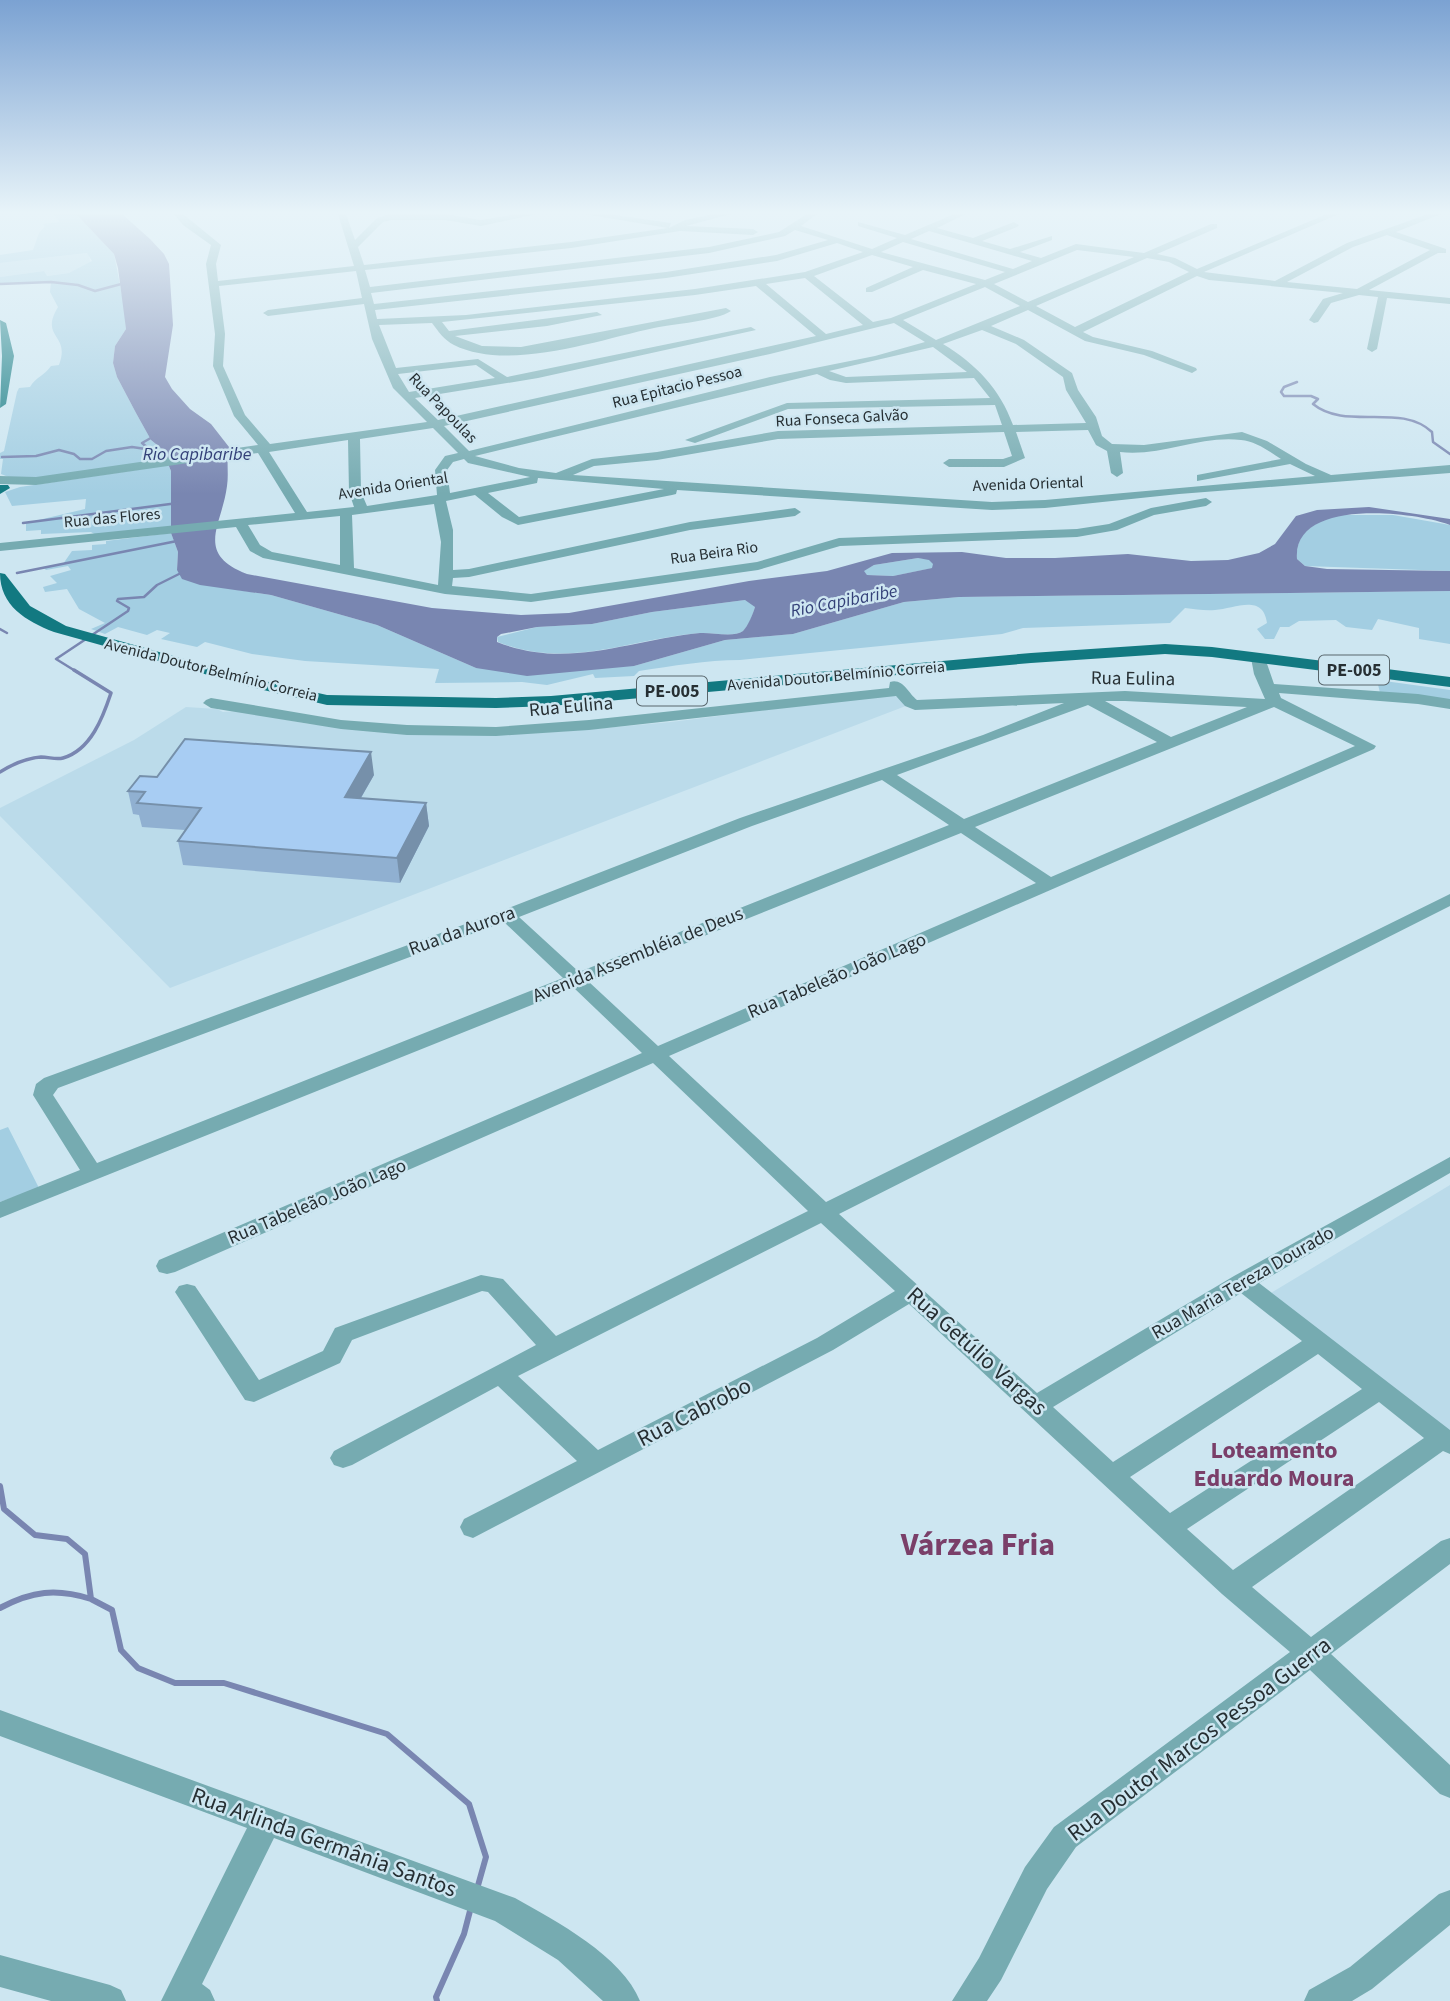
<svg xmlns="http://www.w3.org/2000/svg" width="1450" height="2001" viewBox="0 0 1450 2001" font-family="'Source Sans 3',sans-serif">
<style>
.built{fill:#bbdbea}
.green{fill:#a3cee2}
.water{fill:#7986b1;fill-rule:evenodd}
.lines{fill:none;stroke-linecap:round;stroke-linejoin:round}
.stream-far2{stroke:#7986b1;stroke-width:2.5}
.stream-far1{stroke:#7986b1;stroke-width:3.5}
.stream{stroke:#7986b1;stroke-width:6}
.minor{fill:#76abb1;fill-rule:evenodd}
.major{fill:#127981;fill-rule:evenodd}
.wall{fill:#90b0d1}
.shaded-wall{fill:#7690aa}
.building{fill:#a8cdf3;stroke:#7690aa;stroke-width:2}
.labels{text-anchor:middle;dominant-baseline:central;stroke-width:5;stroke-linejoin:round;paint-order:stroke}
.far-street-label{font-size:16px;fill:#262f33;stroke:#cde6f1}
.far-water-label{font-size:18px;font-style:italic;fill:#334078;stroke:#cde6f1}
.shield{fill:#cde6f1;stroke:#58666c;stroke-width:2}
.shield-label{font-size:18px;font-weight:bold;fill:#262f33}
.street-label{font-size:19px;fill:#262f33;stroke:#cde6f1}
.near-street-label{font-size:23px;fill:#262f33;stroke:#cde6f1}
.near-neighbourhood-label{font-size:24px;font-weight:bold;fill:#7a3f69;stroke:#cde6f1}
.near-district-label{font-size:32px;font-weight:bold;fill:#7a3f69;stroke:#cde6f1}
</style>
<rect width="100%" height="100%" fill="#cde6f1"/>
<!-- built -->
<path class="built" d="M88 253 91 264 69 273 46 276 44 271 0 277V263Z
M891 694 911 704 170 988 0 816V808L134 740 186 707 217 709 223 712 237 711 309 724 373 730 485 735 571 731 671 722Z
M1450 1185V1438L1266 1296Z"/>
<!-- green -->
<path class="green" d="M53 214H76L114 254 125 311 126 329 115 346 113 363 117 377 136 413 151 440 162 449 171 471V529L96 535 91 532 41 534V530L26 531V523L85 509 86 499 12 506 5 492 20 487 143 469 16 480 1 474 3 459H0V453L4 451 17 392 19 388 30 387C36 377 45 375 51 366L59 365C71 333 39 339 58 307L50 292 51 282 0 284V277L44 271 47 276 69 273 92 261 87 253 0 263V255L33 250 39 233 45 226 42 224 60 222Z
M1337 515H1393L1450 525V571L1305 566 1297 559C1295 533 1313 523 1337 515Z
M171 533 178 552 177 570 238 590 271 595 377 625 476 668 634 666 725 640 793 634 904 602 959 597 1450 591V644L1419 639V628L1378 619 1372 630 1346 627 1336 620 1299 621 1289 627H1280L1274 639H1265L1257 629 1267 623C1263 593 1234 609 1215 610 1205 611 1195 609 1185 608L1170 623 1023 628 1002 634 740 660C706 660 673 666 639 671L634 676 595 678 593 674 547 685 522 682 435 683 439 669 305 661 252 654 205 642 197 647 161 639 170 633 157 630 147 635 118 627 105 634 91 629 105 623 79 609 67 589 45 592 43 587 57 583 50 576 71 570 68 566 46 570 43 567 63 564 72 551 92 550V545L106 544V541Z
M918 558 929 559 934 564 933 568 893 576 867 575 863 571 874 565Z
M745 600 752 602 755 607C753 614 749 626 743 631 733 638 712 632 700 633 629 639 569 670 498 642L497 637 537 627 592 624 652 612Z
M1377 680 1450 690V702L1380 693Z
M8 1127 39 1188 0 1202V1130Z"/>
<!-- water -->
<path class="water" d="M76 214H122L150 239 164 254 169 264 173 325 165 377 172 389 190 409 211 424 229 447C226 461 229 473 227 486 222 526 194 553 247 574L432 608 521 615 569 613 749 581 827 571 892 553 962 552 1006 558H1055L1128 554 1191 561 1228 560 1259 553 1275 544 1296 516 1317 510 1369 507 1450 519V525C1413 511 1292 498 1297 559L1305 566 1327 569 1450 571V591L959 597 904 602 793 634 725 640 634 666 527 676 476 668 377 625 271 595 200 585 182 579 177 570 178 552 171 533V471L162 449 151 440 136 413 117 377 113 363 115 346 126 329 118 268 114 254ZM918 558 929 560 933 564 932 568 893 576 867 575 864 571 874 565ZM745 600 755 607C753 614 748 626 743 631 733 638 712 632 700 633 629 640 568 670 497 642V637L501 634 537 627 592 624 652 612Z"/>
<g class="lines">
<!-- stream-far2 -->
<path class="stream-far2" d="M0 284 51 282 78 285 95 291 125 283
M1297 382 1284 387 1281 392 1284 396H1311L1318 399 1313 404C1346 431 1400 402 1432 432L1433 442 1450 454
M2 457 36 456 59 450 74 454 80 459H92L106 451 132 447 146 449 148 448 142 443 156 435
M23 523 178 503
M17 573 177 541
M0 629 7 633
M77 672 56 659 128 611 129 608 117 601 118 599 144 597 157 585 183 572"/>
<!-- stream-far1 -->
<path class="stream-far1" d="M0 772C13 764 26 758 41 757 49 757 56 760 63 758 91 750 103 717 111 693L74 670"/>
<!-- stream -->
<path class="stream" d="M0 1486 4 1509 35 1535 67 1539 85 1554 91 1599 112 1610 121 1650 138 1668 175 1683H224L387 1734 469 1804 486 1857 477 1889
M0 1608C32 1591 56 1588 91 1599
M437 2001 436 1997 464 1934 471 1907"/>
<!-- minor -->
<path class="minor" d="M174 214H183L221 245 216 264 218 281 354 266 338 214H346L355 240 377 218 390 214H445L481 220 517 214H537L481 226 445 220H391L383 222 358 247 364 265 571 242 668 228 584 214H608L671 223 669 228 685 220 714 214H731L686 226 753 229 758 232 753 235 680 231 571 248 365 270 370 287 709 247 779 232 807 214H817L801 226 872 249 897 238 858 226V222L905 235 954 214H966L937 228 973 238 1014 222 1019 225 1017 227 982 241 1010 249 1052 236V240L1020 252 1041 258 1076 244 1144 253 1211 224H1217V228L1157 254 1175 258 1197 269 1327 214H1339L1204 272 1275 281 1347 243 1428 214H1441L1396 232 1446 249V253H1438L1369 290 1450 298V304L1387 298 1377 349 1372 352 1367 349 1378 297 1359 295 1331 303 1318 322 1314 323 1309 320 1323 299 1343 293 1209 280 1197 276 1083 332 1093 337 1152 351 1196 368 1197 370 1192 373 1144 355 1085 341 1028 310 991 326 1024 340 1072 373 1078 390 1096 417 1102 436 1112 444 1144 445 1242 432 1267 441 1306 464 1331 475 1450 465V473L1179 494 1045 508 992 510 677 490 676 494 672 495 518 525 502 517 475 495 446 501 453 530V570L469 569 690 522 795 508 801 512 795 516 690 530 469 577 453 578 452 586 531 594 757 562 839 538 1077 529 1109 524 1151 508 1206 498 1212 502 1206 506 1154 515 1117 530 1077 537 840 546 758 570 531 602 445 594 263 558 250 551 236 527 0 551V543L295 513 258 453 36 485 0 484V476L36 477 258 445 234 416 213 366 215 334 206 264 211 245 183 225ZM795 230 828 240 776 255 666 272 374 304 371 293 709 253 785 236ZM929 231 1032 261 1013 269 911 239ZM1387 235 1430 250 1357 289 1287 282 1353 247ZM903 242 1005 272 985 280 881 252ZM837 243 863 252 805 272 695 289 466 315 377 319 375 310 666 278 777 261ZM1077 250 1134 257 1028 302 994 284ZM872 255 913 267 866 288V292H872L923 270 976 284 891 318 873 322 814 276ZM1147 258 1169 262 1189 272 1075 327 1036 306ZM356 271 362 298 268 310 263 313 268 316 364 304 372 339 393 388 427 422 270 444 245 415 223 366 225 334 219 286ZM805 278 863 325 826 334 766 284ZM756 286 816 336 438 420 415 398 538 378 756 330 751 327 507 377 478 359 396 368 379 325 432 323C438 331 444 340 454 345 508 372 598 340 654 328 673 324 716 321 731 311L726 308 521 347 482 346 455 336 547 326 602 315 597 312 449 331 442 322 695 295ZM985 287 1020 306 936 340 903 320ZM894 323 925 342 875 356 770 377 469 451 444 426 770 354ZM982 330 1016 344 1063 377 1066 390 1086 423 1013 425C1000 389 976 364 943 344ZM933 347 967 372 846 377 829 371ZM476 365 495 378 409 392 398 374ZM817 374 830 380 846 383 974 378 990 398 787 403 685 440 695 443 788 409 995 405 1002 425 778 431 657 452 592 459 556 473 519 468 475 456ZM433 428 458 453 445 456 435 470 437 495 367 506 361 492 360 439ZM1088 430 1096 445 1107 451 1111 473 1117 477 1123 473 1120 452C1160 457 1201 435 1241 440 1255 441 1269 451 1281 459L1197 475V481L1290 464 1315 476 1045 500 992 502 573 475 594 466 657 460 778 439 1004 432 1012 456 1003 459H949L943 463 949 467H1004L1025 458 1016 432ZM348 440 349 492 354 507 307 512 269 452ZM464 459 468 463 530 477 450 493 447 470 453 462ZM538 478 664 489 519 517 488 493 537 483ZM434 504 441 542 438 585 354 568 352 515ZM340 516V565L272 552 260 545 248 525Z
M1258 654 1265 658 1274 684 1418 694 1450 699V709L1418 704 1279 693 1281 698 1376 746 1374 749 669 1056 826 1202 1450 894V906L839 1214 1037 1393 1234 1276 1450 1157V1173L1259 1283 1450 1430V1454L1443 1451 1252 1587 1311 1637 1441 1541 1450 1538V1564L1331 1654 1450 1765V1798L1440 1794 1310 1670 1076 1847 1047 1889 1001 1980 987 2001H952L979 1958 1025 1867 1054 1827 1290 1652 1222 1594 909 1304 833 1350 473 1538 464 1535 460 1527 464 1519 577 1461 498 1386 352 1465 343 1468 334 1465 330 1458 334 1451 536 1345 488 1292 482 1291 352 1340 340 1363 254 1402 245 1400 175 1292 179 1286 187 1284 195 1286 259 1380 323 1351 335 1328 481 1275 503 1279 556 1336 808 1211 653 1063 175 1272 167 1274 159 1272 156 1266 159 1260 642 1053 574 988 0 1218V1202L80 1170 33 1095 36 1084 44 1078 501 911 740 818 983 735 1064 703 915 710 905 706 896 696 589 730 496 736 407 735 341 729 211 708 203 703 206 700 211 698 341 720 407 725 496 727 589 720 889 688 890 682C903 678 908 693 917 700L1125 691 1265 699 1254 674 1251 658ZM1105 701H1125L1247 707 1171 737ZM1088 705 1157 742 964 819 897 775ZM1274 707 1355 746 1051 877 975 827ZM882 780 949 825 579 972 519 917 752 826ZM961 833 1036 883 658 1046 589 982ZM504 922 563 978 97 1163 53 1095 58 1088ZM821 1223 895 1291 817 1338 598 1450 518 1376ZM1241 1293 1302 1341 1113 1462 1053 1407ZM1318 1354 1362 1389 1170 1513 1130 1477ZM1379 1402 1424 1438 1233 1570 1187 1529Z
M0 1710 515 1898C556 1921 622 1956 640 2001H603L558 1960 495 1921 274 1838 202 1984 210 1990 215 2001H161L247 1828 0 1736Z
M1450 1890V1925L1372 1989 1352 2001H1304L1309 1990 1350 1967 1439 1894Z
M0 1955 110 1985 121 1990 126 2001H51L0 1987Z"/>
<!-- major -->
<path class="major" d="M0 320 6 323 14 356 6 404 0 408 2 356Z
M0 485H8L10 488 0 494Z
M0 573 5 574 30 606 66 626 260 680 327 695 496 698 551 696 1031 653 1165 644 1212 647 1450 677V687L1212 657 1165 654 1031 663 551 706 496 708 327 705 251 687 54 632C26 621 0 606 0 573Z"/>
</g>
<!-- wall -->
<path class="wall" d="M374 775 361 798 426 803 429 826 400 883 183 865 178 841 185 830 142 827 139 815 133 814 128 791 157 777Z"/>
<!-- shaded-wall -->
<path class="shaded-wall" d="M371 752 374 775 348 820 345 797Z
M426 803 429 826 400 883 397 858Z"/>
<!-- building -->
<path class="building" d="M185 739 371 752 345 797 426 803 397 858 178 841 201 808 137 803 145 792 128 791 140 776 157 777Z"/>
<!-- sky -->
<linearGradient id="sky" x2="0" y2="1"><stop stop-color="#7ba2d2"/><stop offset="0.43" stop-color="#e8f4f9"/><stop offset="1" stop-color="#e8f4f9" stop-opacity="0"/></linearGradient>
<rect width="1450" height="494" fill="url(#sky)"/>
<g class="labels">
<!-- far-street labels -->
<g class="far-street-label">
<text transform="translate(677 387) rotate(-14)">Rua Epitacio Pessoa</text>
<text transform="translate(443 408) rotate(46)">Rua Papoulas</text>
<text transform="translate(842 418) rotate(-3)">Rua Fonseca Galvão</text>
<text transform="translate(1028 484) rotate(-2)">Avenida Oriental</text>
<text transform="translate(393 486) rotate(-9)">Avenida Oriental</text>
<text transform="translate(112 518) rotate(-5)">Rua das Flores</text>
<text transform="translate(714 553) rotate(-8)">Rua Beira Rio</text>
<text transform="translate(211 670) rotate(14)">Avenida Doutor Belmínio Correia</text>
<text transform="translate(836 676) rotate(-5)">Avenida Doutor Belmínio Correia</text>
</g>
<!-- far-water labels -->
<g class="far-water-label">
<text x="197" y="454">Rio Capibaribe</text>
<text transform="translate(844 601) rotate(-11)">Rio Capibaribe</text>
</g>
<!-- shield labels -->
<g class="shield">
<rect x="1319" y="655.5" width="70" height="29" rx="5"/>
<rect x="637" y="676.5" width="70" height="29" rx="5"/>
</g>
<g class="shield-label">
<text x="1354" y="670">PE-005</text>
<text x="672" y="691">PE-005</text>
</g>
<!-- street labels -->
<g class="street-label">
<text transform="translate(1133 679) rotate(1)">Rua Eulina</text>
<text transform="translate(571 707) rotate(-5)">Rua Eulina</text>
<text transform="translate(462 931) rotate(-20)">Rua da Aurora</text>
<text transform="translate(638 955) rotate(-22)">Avenida Assembléia de Deus</text>
<text transform="translate(837 976) rotate(-23)">Rua Tabeleão João Lago</text>
<text transform="translate(317 1202) rotate(-23)">Rua Tabeleão João Lago</text>
<text transform="translate(1243 1283) rotate(-30)">Rua Maria Tereza Dourado</text>
</g>
<!-- near-street labels -->
<g class="near-street-label">
<text transform="translate(977 1351) rotate(42)">Rua Getúlio Vargas</text>
<text transform="translate(694 1412) rotate(-27)">Rua Cabrobo</text>
<text transform="translate(1199 1739) rotate(-37)">Rua Doutor Marcos Pessoa Guerra</text>
<text transform="translate(324 1842) rotate(20)">Rua Arlinda Germânia Santos</text>
</g>
<!-- near-neighbourhood labels -->
<g class="near-neighbourhood-label">
<text x="1274" y="1450">Loteamento<tspan x="1274" dy="28">Eduardo Moura</tspan></text>
</g>
<!-- near-district labels -->
<g class="near-district-label">
<text x="978" y="1545">Várzea Fria</text>
</g>
</g>
</svg>
